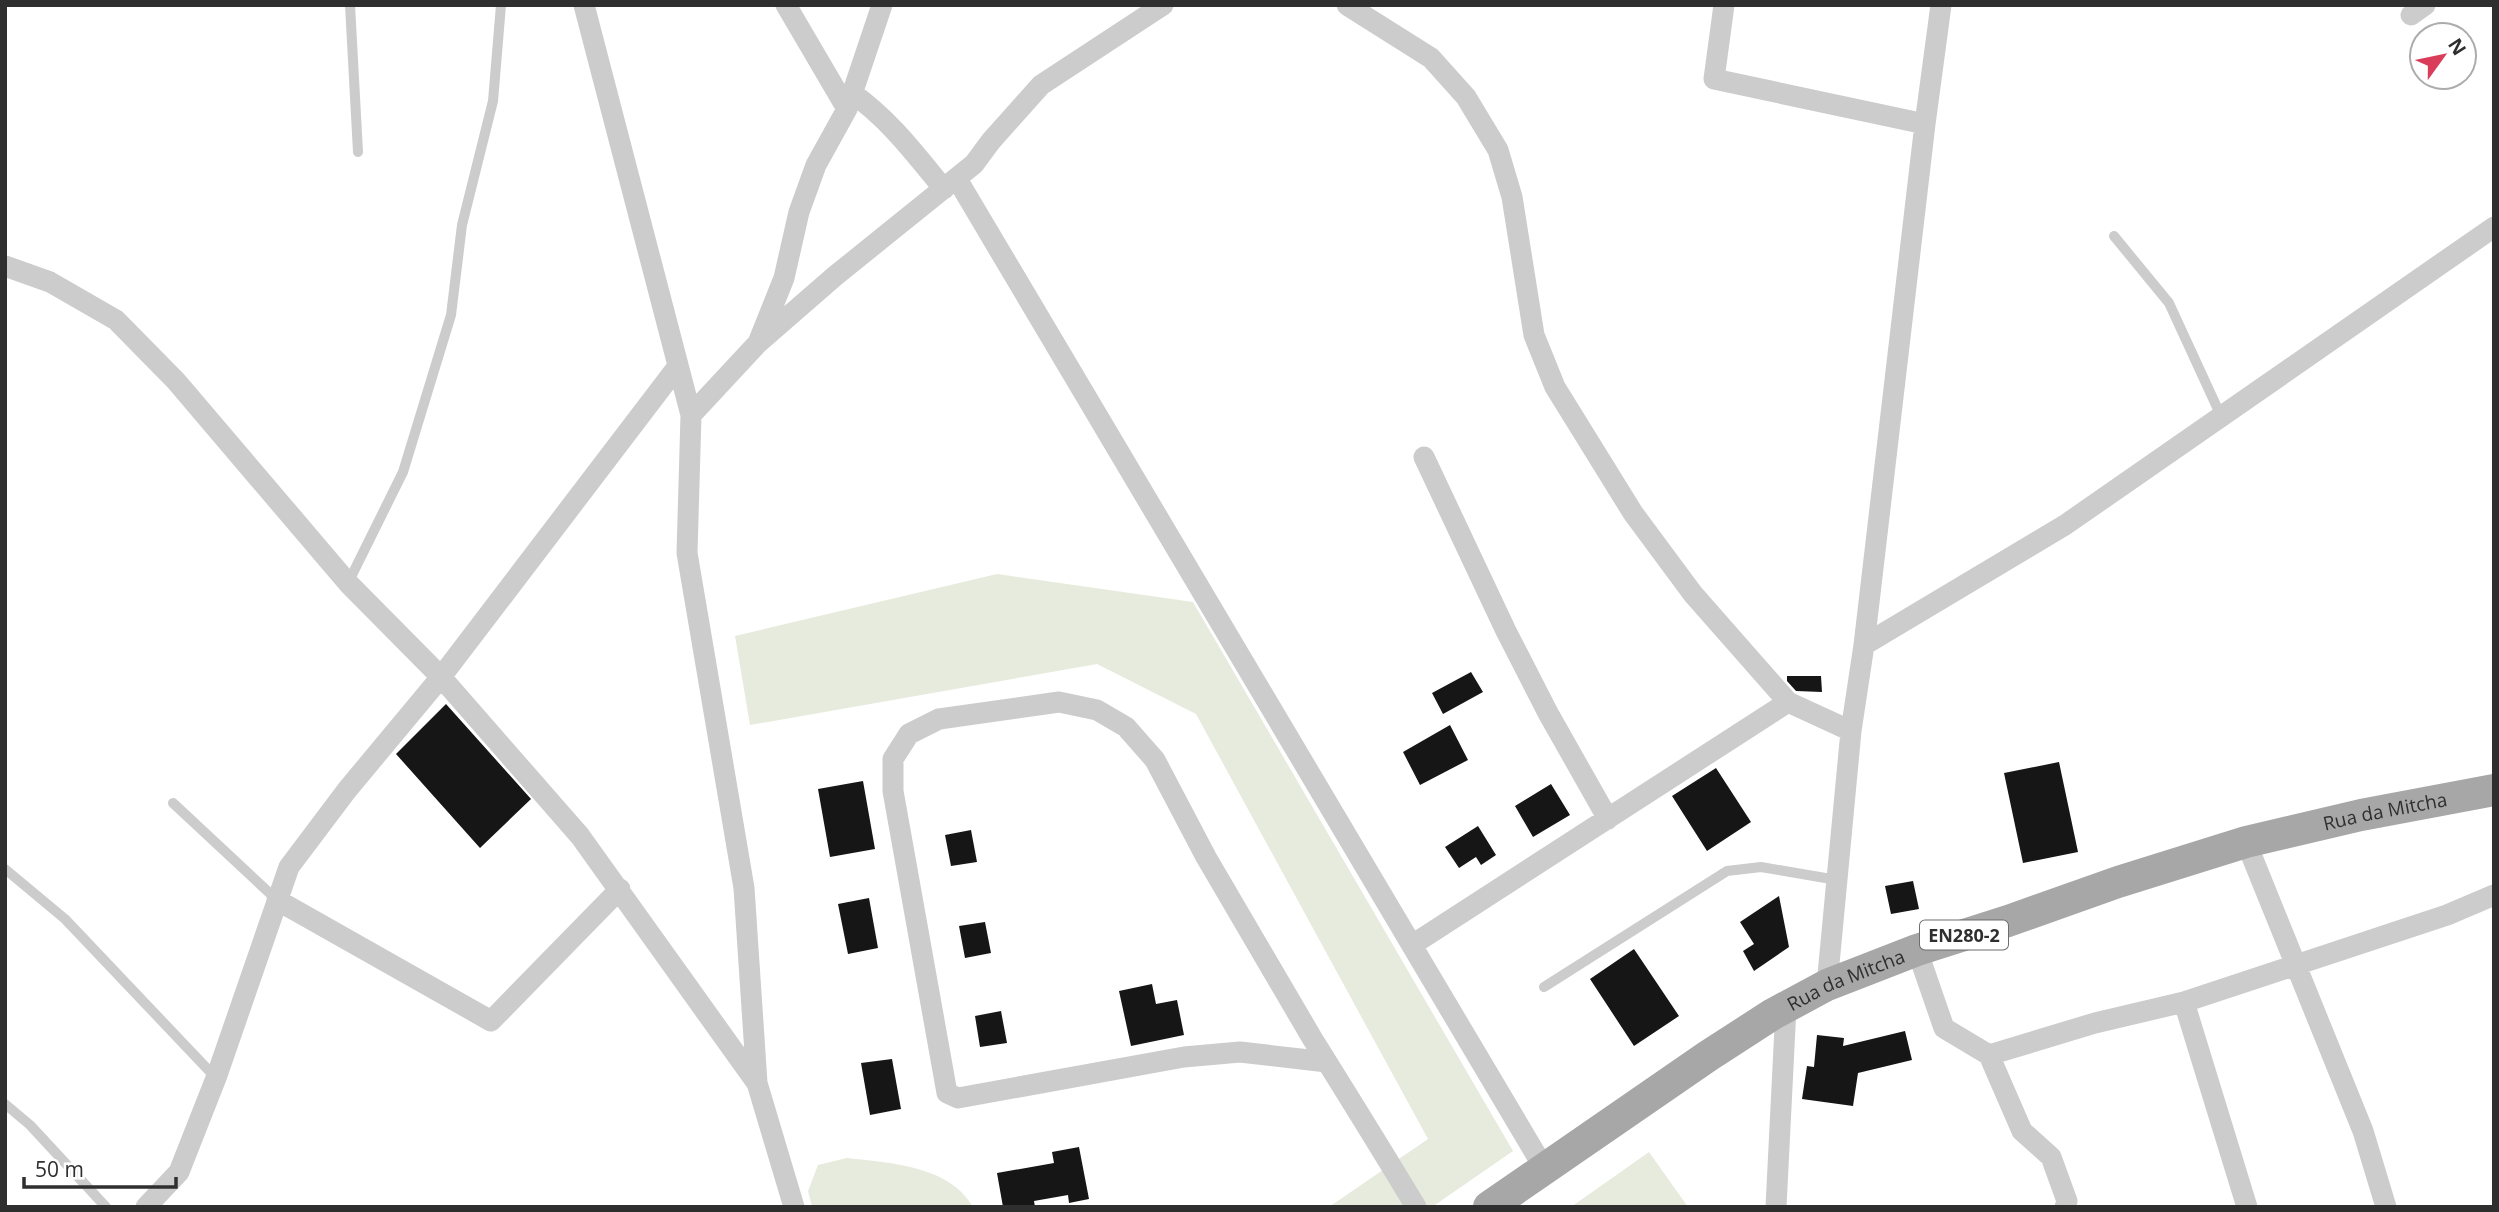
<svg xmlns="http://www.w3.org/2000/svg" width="2499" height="1212" viewBox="0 0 2499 1212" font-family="'Open Sans',sans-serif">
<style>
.green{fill:#e6ebdd}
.building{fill:#161616}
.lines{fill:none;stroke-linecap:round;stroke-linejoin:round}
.service{stroke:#ccc;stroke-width:10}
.minor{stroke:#ccc;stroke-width:21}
.primary{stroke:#a7a7a7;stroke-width:32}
.labels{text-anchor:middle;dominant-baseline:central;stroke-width:7;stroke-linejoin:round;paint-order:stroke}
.shield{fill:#fff;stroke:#6d6d6d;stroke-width:2}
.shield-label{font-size:18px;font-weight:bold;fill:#2f2f2f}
.street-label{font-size:19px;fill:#2f2f2f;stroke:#fff}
</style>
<rect width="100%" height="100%" fill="#fff"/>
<!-- green -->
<path class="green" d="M997 574 1193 602 1513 1151 1432 1207H1329L1428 1139 1196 714 1097 664 750 725 735 636Z
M1649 1152 1688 1207H1571Z
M847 1158C889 1163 949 1165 973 1207H812L808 1191 818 1165Z"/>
<!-- building -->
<path class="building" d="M1471 672 1483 692 1443 714 1432 693Z
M1787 676H1821L1822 692 1796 691 1787 681Z
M446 704 531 799 480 848 396 754Z
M1450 725 1468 760 1420 785 1403 752Z
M2059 762 2078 852 2023 863 2004 773Z
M1716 768 1751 822 1707 851 1672 796Z
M863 781 875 849 830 857 818 789Z
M1551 784 1570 815 1533 837 1515 806Z
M1478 826 1496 855 1481 865 1476 857 1459 868 1445 847Z
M971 830 977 862 951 866 945 835Z
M1913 881 1919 909 1891 914 1885 886Z
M1779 896 1789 947 1754 971 1743 951 1754 944 1740 922Z
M869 898 878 948 848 954 838 904Z
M985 922 991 953 965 958 959 926Z
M1634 949 1679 1016 1634 1046 1590 979Z
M1152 984 1156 1004 1177 1000 1184 1035 1131 1046 1119 991Z
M1001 1011 1007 1043 980 1047 975 1016Z
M1905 1031 1912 1060 1858 1073 1853 1106 1802 1099 1807 1066 1814 1067 1817 1035 1844 1038 1843 1046Z
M892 1059 901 1109 870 1115 861 1063Z
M1079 1147 1089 1199 1069 1203 1068 1195 1034 1201 1035 1207H1003L997 1173 1054 1163 1052 1152Z"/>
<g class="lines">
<!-- service -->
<path class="service" d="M350 5 358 152
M2114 236 2169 303 2221 416
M348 583 403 472 451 315 462 225 493 101 501 5
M173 803 277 900
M5 869 65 919 216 1078
M1544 987 1727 871 1761 867 1837 880
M5 1104 30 1125 106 1207"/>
<!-- minor -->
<path class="minor" d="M584 5 691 415 687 553 744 888 757 1083 794 1207
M786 5 847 109
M1347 5 1431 58 1466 97 1498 150 1512 197 1534 335 1555 387 1633 513 1693 594 1788 702 1851 731
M1724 5 1714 79 1925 124
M2411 15 2425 5
M852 93C890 120 915 154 944 189
M957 179 1544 1168
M5 266 50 282 116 320 176 381 348 583 441 677 580 836 756 1082
M758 343 835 276 974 164 991 141 1041 85 1163 5
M691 415 758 343 784 278 799 212 816 165 847 109 882 5
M1424 457 1506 631 1548 713 1608 819
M1864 645 2065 525 2494 227
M2246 842 2363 1131 2386 1207
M277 900 491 1021 620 889
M1412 945 1788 702
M1917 950 1944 1028 1989 1055 2022 1131 2051 1157 2067 1201 2065 1207
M1827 985 1851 731 1864 645 1925 124 1941 5
M2184 1002 2247 1207
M1989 1055 2095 1023 2184 1002 2447 915 2494 895
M1327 1062 1240 1052 1184 1057 958 1098 947 1093 893 791V759L909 734 939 719 1059 702 1097 710 1126 727 1155 760 1206 857 1312 1038C1347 1094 1382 1150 1416 1207
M146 1207 179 1172 216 1078 289 867 347 790 441 677 678 366
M1776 1207 1786 1007"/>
<!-- primary -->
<path class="primary" id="s1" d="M1489 1207 1708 1056 1773 1014 1827 985 1917 950 2008 921 2118 882 2246 842 2361 815 2494 790"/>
</g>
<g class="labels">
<!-- shield labels -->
<rect class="shield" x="1920" y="920.5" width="88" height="29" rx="5"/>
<g class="shield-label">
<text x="1964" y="935">EN280-2</text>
</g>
<!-- street labels -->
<g class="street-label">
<text stroke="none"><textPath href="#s1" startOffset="990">Rua da Mitcha</textPath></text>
<text stroke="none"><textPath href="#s1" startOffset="424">Rua da Mitcha</textPath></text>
</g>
</g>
<!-- border -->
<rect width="2499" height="1212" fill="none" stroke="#2f2f2f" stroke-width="14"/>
<!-- north arrow -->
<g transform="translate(2443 56) rotate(57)"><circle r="33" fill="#ffffff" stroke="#acacac" stroke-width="2"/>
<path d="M0-5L12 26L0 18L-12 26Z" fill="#d93d59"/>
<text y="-10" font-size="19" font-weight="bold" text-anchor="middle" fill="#2f2f2f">N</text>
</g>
<!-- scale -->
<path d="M24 1177v10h152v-10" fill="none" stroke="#2f2f2f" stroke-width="3.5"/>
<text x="35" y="1177" font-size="21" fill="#2f2f2f" stroke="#ffffff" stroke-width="5" paint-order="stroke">50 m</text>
</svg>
